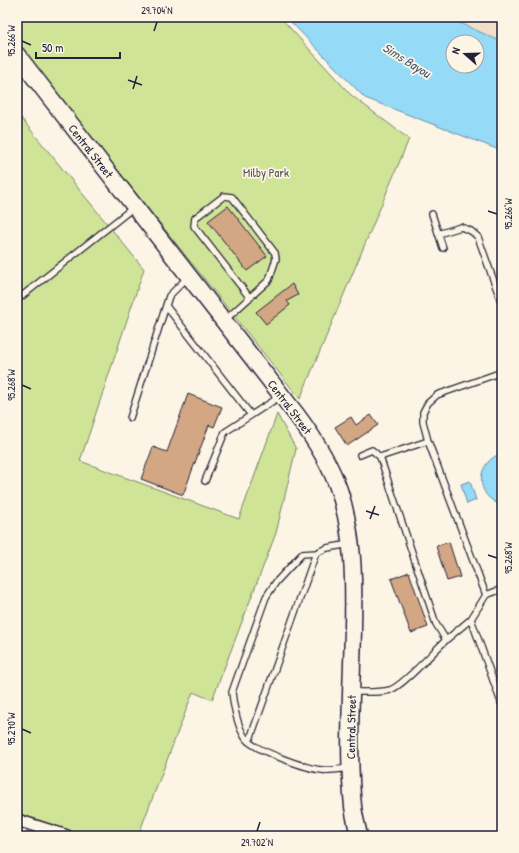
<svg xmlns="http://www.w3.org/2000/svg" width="519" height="853" viewBox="0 0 519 853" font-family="'Patrick Hand',sans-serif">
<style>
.built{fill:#f0dec8}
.green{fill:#d0e498;stroke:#79836a}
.water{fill:#95daf7;stroke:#6790ac;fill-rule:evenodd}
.building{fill:#d3a784;stroke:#22223b}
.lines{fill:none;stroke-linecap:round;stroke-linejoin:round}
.lane-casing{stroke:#22223b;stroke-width:8}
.street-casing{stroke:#22223b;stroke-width:14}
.secondary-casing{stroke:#22223b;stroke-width:19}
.lane{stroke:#fcf5e5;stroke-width:5.5}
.street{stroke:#fcf5e5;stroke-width:11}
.secondary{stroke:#fcf5e5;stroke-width:16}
.ticks{fill:none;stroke:#22223b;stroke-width:1.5}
.labels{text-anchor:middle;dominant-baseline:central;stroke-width:3.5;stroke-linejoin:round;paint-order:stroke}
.street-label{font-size:12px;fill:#22223b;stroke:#fcf5e5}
.park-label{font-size:12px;fill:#4e5252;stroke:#fcf5e5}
.water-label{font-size:13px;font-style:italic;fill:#445973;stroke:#fcf5e5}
.neatline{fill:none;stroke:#22223b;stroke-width:1.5}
.ticks-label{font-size:10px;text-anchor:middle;fill:#22223b}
</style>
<rect width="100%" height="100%" fill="#fcf5e5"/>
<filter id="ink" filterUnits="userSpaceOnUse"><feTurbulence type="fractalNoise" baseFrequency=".025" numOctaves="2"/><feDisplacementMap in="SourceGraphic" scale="8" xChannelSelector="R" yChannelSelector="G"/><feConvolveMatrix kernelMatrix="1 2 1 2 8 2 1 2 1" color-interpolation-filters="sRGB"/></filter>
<g filter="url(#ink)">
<!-- built -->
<path class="built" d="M447 17H502V42Z"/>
<!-- green -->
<path class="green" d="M17 17H280L351 95 409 139 300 399 17 44Z
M17 113 144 269 80 461 239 519 277 414 296 449 276 533 212 700 193 692 138 836H84L17 813Z"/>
<!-- water -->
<path class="water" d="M286 17H447L502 42V151L365 98ZM453 42H477V66H453Z
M502 453V505C474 497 475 462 502 453Z
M470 481 476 500 467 504 461 484Z"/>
<!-- building -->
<path class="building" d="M228 206 267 256 247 271 208 221Z
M292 284 298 295 287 301 290 305 266 324 256 312Z
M188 394 222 407 214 427 209 425 183 495 141 479 153 447 167 452Z
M371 415 378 425 347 446 335 427 351 417 356 425Z
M449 542 460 577 447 581 436 546Z
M409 572 428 627 411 633 391 579Z"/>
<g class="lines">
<!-- lane casing -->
<g class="lane-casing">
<path id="lane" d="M432 214 443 248
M438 234 461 227 471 231 478 237 502 304
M17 300 134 207
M166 306 251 415
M224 321 269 280 276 259 275 253 232 197 224 196 195 218 194 226 250 298
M130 418 169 296 188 277
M380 457 428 441
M205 481 225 432 281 396
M486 595 502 589
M471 619 502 705
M446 640 471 619 486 595 428 441 423 422V412L428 403 437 395 502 372
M352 692C364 692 378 693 390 690 403 686 434 651 446 640L436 624 380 457 372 450 360 455
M249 742 316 553
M350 768C341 769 332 771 322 770 308 769 254 750 246 739 238 728 233 705 232 692L266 597 276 582 302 554 316 553 327 548 350 544"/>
</g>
<!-- street casing -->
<g class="street-casing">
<path id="street" d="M17 820 67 836"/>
</g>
<!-- secondary casing -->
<g class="secondary-casing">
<path id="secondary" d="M17 55 296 414C314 438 331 465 340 493 354 538 354 582 353 628 352 686 347 749 353 806 354 816 357 826 359 836"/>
</g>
<!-- lane -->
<use href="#lane" class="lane"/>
<!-- street -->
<use href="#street" class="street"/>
<!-- secondary -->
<use href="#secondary" class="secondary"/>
</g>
</g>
<!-- ticks -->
<path class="ticks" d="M154 31 157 22M22 41 31 45M128 80 142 85M133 89 137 76M488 211 497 214M22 385 31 389M366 511 379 515M370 519 375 506M488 555 497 558M22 729 31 733M257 831 260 822"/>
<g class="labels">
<!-- street labels -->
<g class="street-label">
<text transform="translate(91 151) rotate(52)">Central Street</text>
<text transform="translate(290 407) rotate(53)">Central Street</text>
<text transform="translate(351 727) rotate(-89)">Central Street</text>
</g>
<!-- park labels -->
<g class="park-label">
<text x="266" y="172">Milby Park</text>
</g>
<!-- water labels -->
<g class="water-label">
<text transform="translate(407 60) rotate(32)">Sims Bayou</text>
</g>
</g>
<!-- margin -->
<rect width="519" height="853" fill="none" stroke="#fcf5e5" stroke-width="44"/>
<!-- north arrow -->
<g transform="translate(465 54) rotate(290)"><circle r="19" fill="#fcf5e5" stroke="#a5a1a1"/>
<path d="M0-3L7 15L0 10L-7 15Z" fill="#22223b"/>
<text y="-6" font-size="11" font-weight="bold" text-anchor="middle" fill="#22223b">N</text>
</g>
<!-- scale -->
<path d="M36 52v6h84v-6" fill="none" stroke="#22223b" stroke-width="2"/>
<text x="42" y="52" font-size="12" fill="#22223b" stroke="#fcf5e5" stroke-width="3" paint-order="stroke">50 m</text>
<rect x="22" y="22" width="475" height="809" class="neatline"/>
<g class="ticks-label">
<text x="157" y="14">29.704°N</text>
<text transform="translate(11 41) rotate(-90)" y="4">95.266°W</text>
<text transform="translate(508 214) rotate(-90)" y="4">95.266°W</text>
<text transform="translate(11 385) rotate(-90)" y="4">95.268°W</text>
<text transform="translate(508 558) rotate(-90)" y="4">95.268°W</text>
<text transform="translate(11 729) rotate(-90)" y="4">95.270°W</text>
<text x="257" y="846">29.702°N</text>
</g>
</svg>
